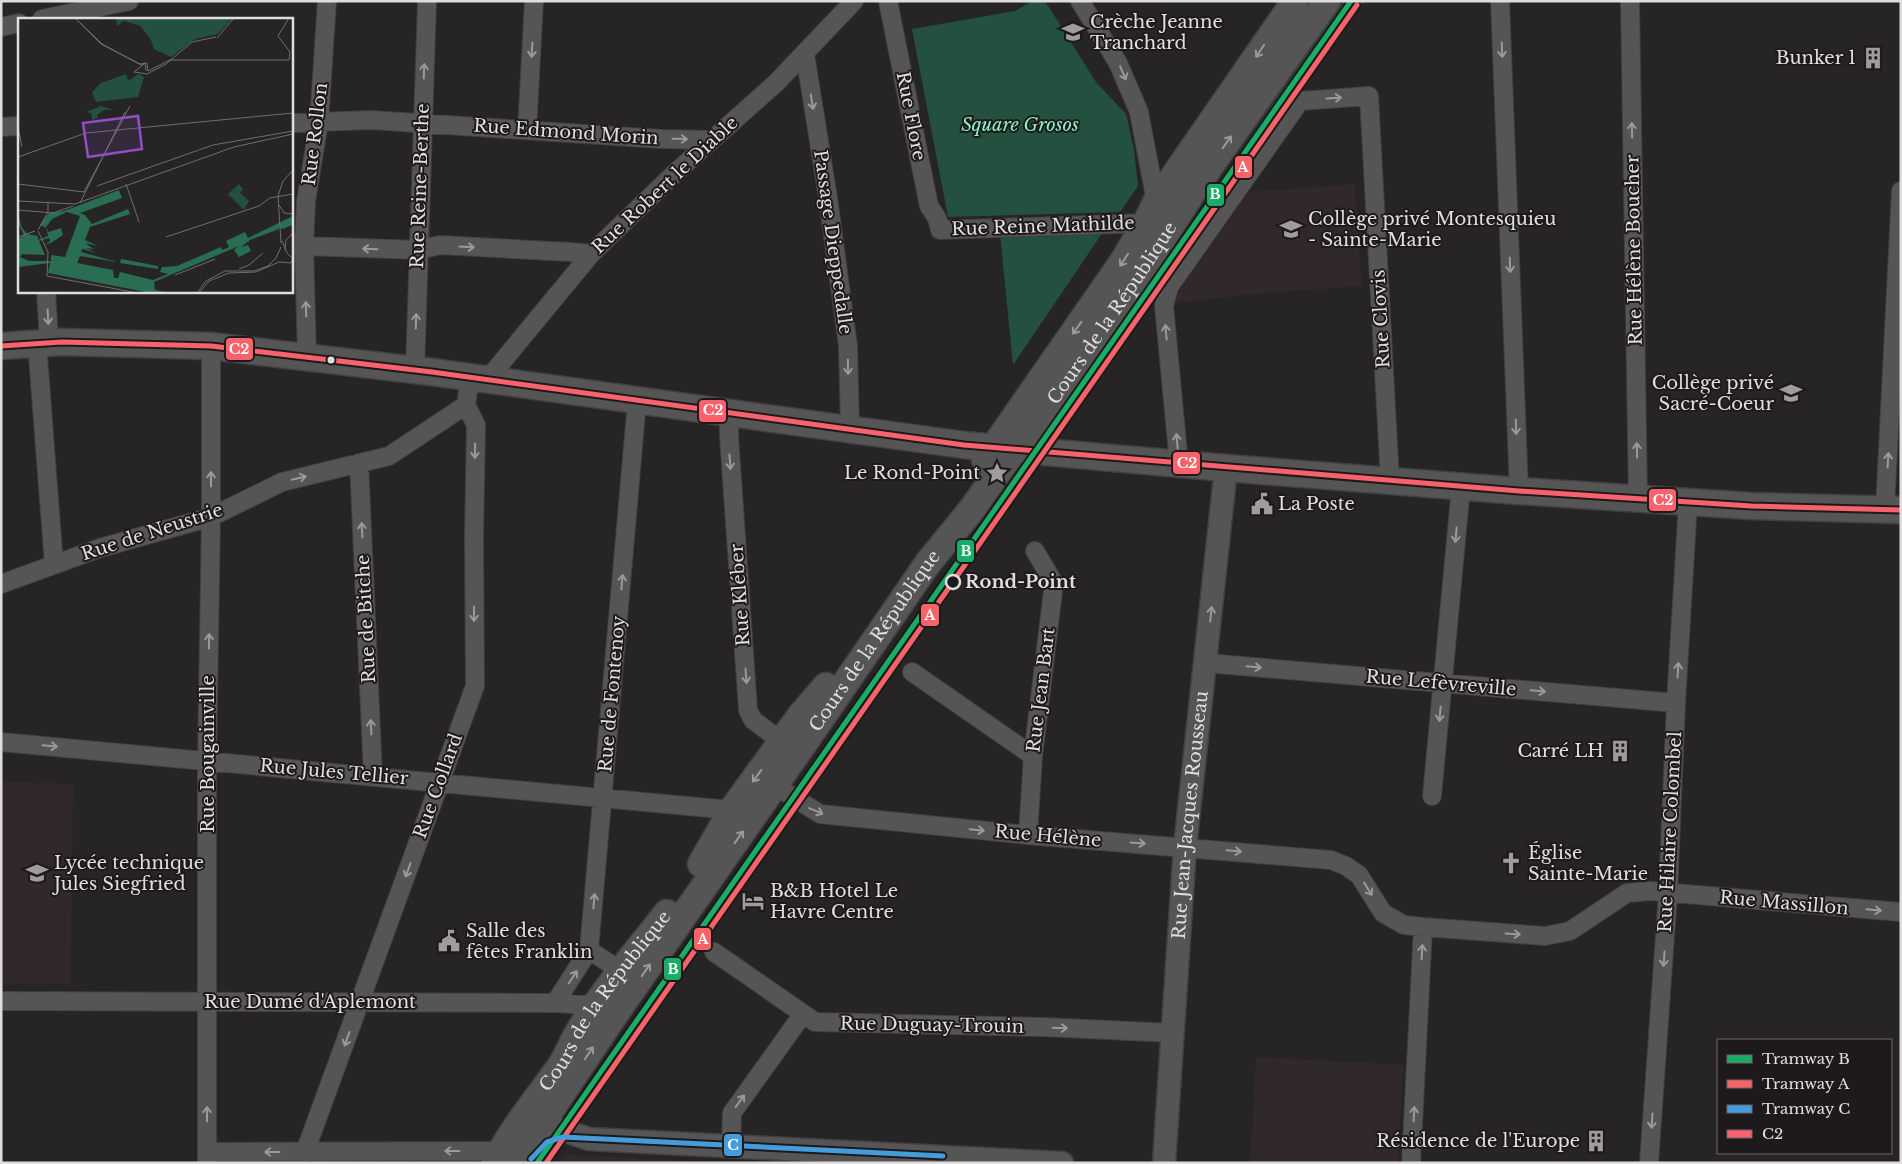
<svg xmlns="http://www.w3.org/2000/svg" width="1902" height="1164" viewBox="0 0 1902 1164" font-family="'Libre Baskerville',serif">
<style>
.built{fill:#31282d}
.green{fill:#24503f}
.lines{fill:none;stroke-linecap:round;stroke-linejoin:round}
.minor-casing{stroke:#413f41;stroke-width:20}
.tertiary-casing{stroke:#413f41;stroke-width:25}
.secondary-casing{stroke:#413f41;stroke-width:29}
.minor{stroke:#565555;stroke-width:18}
.tertiary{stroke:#565555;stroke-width:22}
.secondary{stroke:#565555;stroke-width:26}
.bus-1-casing{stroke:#1e1a1c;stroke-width:9}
.bus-1{stroke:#f8626c;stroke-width:5}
.tram-1-casing{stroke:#1e1a1c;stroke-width:9}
.tram-2-casing{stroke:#1e1a1c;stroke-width:9}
.tram-3-casing{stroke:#1e1a1c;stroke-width:9}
.tram-1{stroke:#1aad65;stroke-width:5}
.tram-2{stroke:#f76368;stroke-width:5}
.tram-3{stroke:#469cda;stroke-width:5}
.oneway{stroke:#9b999a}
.bus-dot{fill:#e0dddf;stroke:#1e1a1c;stroke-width:2}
.stop-dot{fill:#1e1a1c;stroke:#e0dddf;stroke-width:2.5}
.labels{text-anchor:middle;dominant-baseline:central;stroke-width:4;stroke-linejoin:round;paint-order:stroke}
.poi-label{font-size:18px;fill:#e0dddf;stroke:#1e1a1c;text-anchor:start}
.street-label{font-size:18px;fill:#e0dddf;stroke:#1e1a1c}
.park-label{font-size:18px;font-style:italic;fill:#89f3c6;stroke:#1e1a1c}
.stop-label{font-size:18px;font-weight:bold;fill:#e0dddf;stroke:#1e1a1c;text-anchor:start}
.inset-river{fill:none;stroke:#296e53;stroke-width:2.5}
.inset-road{fill:none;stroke:#706e6f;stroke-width:1}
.view{fill:#8f4fc5;fill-opacity:0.15;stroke:#8f4fc5;stroke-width:2.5}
.inset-edge{fill:none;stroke:#e0dddf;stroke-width:2.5}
.line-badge{stroke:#1e1a1c;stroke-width:2}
.badge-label{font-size:14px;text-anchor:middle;font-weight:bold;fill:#fff}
</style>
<rect width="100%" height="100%" fill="#262425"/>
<!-- built -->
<path class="built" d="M1355 184 1362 286 1273 292 1175 303 1174 299 1239 206V200H1243L1249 192Z
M1 782 73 784 71 984H1Z
M1256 1057 1403 1065 1398 1163H1250Z
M564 1154 595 1156 727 1163H558Z"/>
<!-- green -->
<path class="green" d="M1032 1H1045L1096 82 1126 114 1134 150 1138 186 1120 212 948 217 912 29 1015 11Z
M1344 1H1364L1072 416 1064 405Z
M1105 229 1013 365 1000 234Z"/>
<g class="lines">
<!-- minor casing -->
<g class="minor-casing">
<path id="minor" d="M888 1 929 206 937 218 940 230 1146 223
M1080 1 1118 63 1139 112 1156 202
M1500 1 1519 491
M1630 1 1638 499
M42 19 129 1
M1 27 19 23
M805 54 828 198 848 346 850 430
M291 123 371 120 661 139 711 140
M1 127 19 126
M527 130 534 1
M304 246 419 250 440 245 570 252 591 254
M46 291 49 342
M37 343 54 565
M307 357 304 246 306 201 319 122 327 1
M415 370 427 1
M487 380 591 254 675 173 776 83 854 1
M729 413V436L748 710 753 720 789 747
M359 463 373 776
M1179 464 1164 306 1169 287 1300 101 1369 96 1390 481
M1885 509 1901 191
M1 584 100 548 211 517 282 482 389 456 466 405 470 378
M1206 663 1676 703
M912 672 1033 756
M1 742 741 811
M774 785 820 814 1028 835 1331 860 1346 866 1359 875 1383 913 1404 925 1423 927 1545 936 1570 931 1627 893 1650 891 1901 912
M1432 796 1461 487
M1028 835 1033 756 1054 583 1035 551
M589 950 621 971
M714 952 815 1022 1044 1027 1172 1033
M1 1001 555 1003 603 1006
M555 1003 589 950 637 401
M731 1147 732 1113 803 1014
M207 1152 501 1151
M305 1152 475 686 474 537 476 425 466 405
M207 1163V760L211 517V346
M1411 1163 1423 927
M1649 1163 1668 893 1676 703 1688 502"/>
</g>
<!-- tertiary casing -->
<g class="tertiary-casing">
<g id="tertiary">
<path d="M527 1114 542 1123 589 1139 1062 1163"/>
<path id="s1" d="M1164 1163 1185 847 1226 468"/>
</g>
</g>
<!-- secondary casing -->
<g class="secondary-casing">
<g id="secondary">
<path d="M1 346 62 342 211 346 432 372 964 445 1226 468 1519 491 1751 506 1901 510"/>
<path d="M985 460 1124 260 1146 223 1156 202 1295 1"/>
<path d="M701 864 732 810 801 715 826 686"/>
<path id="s2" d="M495 1163C512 1128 539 1097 561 1065 568 1055 572 1042 579 1031 604 989 637 951 667 913"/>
<path id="s3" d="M515 1163 618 1010 807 739 928 563 972 509 1014 450 1041 418 1144 268 1199 182 1327 1"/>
</g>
</g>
<!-- minor -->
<use href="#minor" class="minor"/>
<!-- tertiary -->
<use href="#tertiary" class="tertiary"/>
<!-- secondary -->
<use href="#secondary" class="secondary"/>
<!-- bus-1 casing -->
<g class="bus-1-casing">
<path id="bus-1" d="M1 346 62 342 211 346 432 372 964 445 1519 491 1751 506 1901 510"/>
</g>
<!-- bus-1 -->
<use href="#bus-1" class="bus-1"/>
<!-- tram-1 casing -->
<g class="tram-1-casing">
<path id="tram-1" d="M537 1163 1351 1"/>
</g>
<!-- tram-2 casing -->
<g class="tram-2-casing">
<path id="tram-2" d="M546 1163 1357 5"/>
</g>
<!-- tram-3 casing -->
<g class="tram-3-casing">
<path id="tram-3" d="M531 1159 547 1142 563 1137 943 1156"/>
</g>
<!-- tram-1 -->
<use href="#tram-1" class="tram-1"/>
<!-- tram-2 -->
<use href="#tram-2" class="tram-2"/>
<!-- tram-3 -->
<use href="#tram-3" class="tram-3"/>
</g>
<!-- one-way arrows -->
<defs><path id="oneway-shaft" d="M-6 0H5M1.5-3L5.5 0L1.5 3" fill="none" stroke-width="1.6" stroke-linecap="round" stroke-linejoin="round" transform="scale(1.25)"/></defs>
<g class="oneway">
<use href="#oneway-shaft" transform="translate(532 50) rotate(93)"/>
<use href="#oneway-shaft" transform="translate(1502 50) rotate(88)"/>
<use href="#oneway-shaft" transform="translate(1260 51) rotate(124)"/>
<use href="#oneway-shaft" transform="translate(424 71) rotate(-88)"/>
<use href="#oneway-shaft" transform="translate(1123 73) rotate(67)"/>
<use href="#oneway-shaft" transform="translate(1334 98) rotate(-3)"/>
<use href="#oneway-shaft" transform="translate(812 102) rotate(81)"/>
<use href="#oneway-shaft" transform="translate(1632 130) rotate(-91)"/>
<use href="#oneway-shaft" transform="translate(680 139) rotate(1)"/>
<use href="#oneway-shaft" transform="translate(1227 142) rotate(-55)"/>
<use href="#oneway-shaft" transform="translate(467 247) rotate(3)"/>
<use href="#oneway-shaft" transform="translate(370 249) rotate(-178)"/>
<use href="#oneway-shaft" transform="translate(1124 260) rotate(123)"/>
<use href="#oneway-shaft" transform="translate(1510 265) rotate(88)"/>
<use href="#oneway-shaft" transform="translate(306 309) rotate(-92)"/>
<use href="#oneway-shaft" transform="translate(48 317) rotate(87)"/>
<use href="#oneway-shaft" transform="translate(416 321) rotate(-88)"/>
<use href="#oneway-shaft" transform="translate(1077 328) rotate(125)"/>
<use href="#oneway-shaft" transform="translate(1166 332) rotate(-95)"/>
<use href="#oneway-shaft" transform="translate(848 367) rotate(89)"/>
<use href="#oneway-shaft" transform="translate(1516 427) rotate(88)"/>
<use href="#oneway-shaft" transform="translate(1177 441) rotate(-95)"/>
<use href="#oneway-shaft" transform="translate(1637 450) rotate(-91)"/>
<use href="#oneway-shaft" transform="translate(475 451) rotate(91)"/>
<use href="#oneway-shaft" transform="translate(1888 460) rotate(-87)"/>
<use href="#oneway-shaft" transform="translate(730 462) rotate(86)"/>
<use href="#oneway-shaft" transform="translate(299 478) rotate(-14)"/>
<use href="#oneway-shaft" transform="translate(211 479) rotate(-90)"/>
<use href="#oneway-shaft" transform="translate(362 530) rotate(-93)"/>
<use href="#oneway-shaft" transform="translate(1456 535) rotate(95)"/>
<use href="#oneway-shaft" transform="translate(622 582) rotate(-85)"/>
<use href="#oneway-shaft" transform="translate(474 614) rotate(90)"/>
<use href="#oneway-shaft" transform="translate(1211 614) rotate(-84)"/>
<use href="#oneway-shaft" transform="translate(209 641) rotate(-89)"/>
<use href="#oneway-shaft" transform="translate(1254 667) rotate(5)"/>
<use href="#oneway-shaft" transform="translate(1678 670) rotate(-87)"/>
<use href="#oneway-shaft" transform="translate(746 676) rotate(86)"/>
<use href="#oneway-shaft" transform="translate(1538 691) rotate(5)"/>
<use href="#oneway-shaft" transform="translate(1440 714) rotate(95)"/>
<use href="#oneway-shaft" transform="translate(371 727) rotate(-93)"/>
<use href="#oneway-shaft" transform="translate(50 746) rotate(5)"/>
<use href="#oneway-shaft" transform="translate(757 776) rotate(126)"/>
<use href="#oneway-shaft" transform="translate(816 811) rotate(23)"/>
<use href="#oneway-shaft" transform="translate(977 830) rotate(6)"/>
<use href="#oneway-shaft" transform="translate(739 837) rotate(-55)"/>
<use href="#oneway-shaft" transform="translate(1138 843) rotate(4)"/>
<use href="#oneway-shaft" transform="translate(1234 851) rotate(5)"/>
<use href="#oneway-shaft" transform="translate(408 870) rotate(110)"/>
<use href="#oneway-shaft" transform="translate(1368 889) rotate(58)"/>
<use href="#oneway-shaft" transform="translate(594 901) rotate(-85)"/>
<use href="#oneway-shaft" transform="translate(1874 910) rotate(5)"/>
<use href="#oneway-shaft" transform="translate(1513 934) rotate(4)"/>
<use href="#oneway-shaft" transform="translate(1422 952) rotate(-87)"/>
<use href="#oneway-shaft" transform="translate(1664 959) rotate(94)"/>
<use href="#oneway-shaft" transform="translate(646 970) rotate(-55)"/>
<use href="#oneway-shaft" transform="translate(573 977) rotate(-57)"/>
<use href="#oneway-shaft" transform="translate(1060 1028) rotate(2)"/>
<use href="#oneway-shaft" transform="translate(347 1039) rotate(110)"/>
<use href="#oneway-shaft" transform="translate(589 1053) rotate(-56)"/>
<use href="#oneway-shaft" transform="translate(740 1101) rotate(-54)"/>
<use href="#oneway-shaft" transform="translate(207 1114) rotate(-90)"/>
<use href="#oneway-shaft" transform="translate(1414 1114) rotate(-87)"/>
<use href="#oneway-shaft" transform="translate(1652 1121) rotate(94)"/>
<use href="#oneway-shaft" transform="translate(452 1151) rotate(180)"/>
<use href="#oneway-shaft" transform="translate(272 1152) rotate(180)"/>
</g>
<!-- icons -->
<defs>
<g id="school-bare" transform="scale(1.725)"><path d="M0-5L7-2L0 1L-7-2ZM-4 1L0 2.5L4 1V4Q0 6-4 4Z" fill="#9f9c9e" stroke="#1e1a1c" stroke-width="2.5" paint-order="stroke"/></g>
<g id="building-bare" transform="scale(1.725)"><path d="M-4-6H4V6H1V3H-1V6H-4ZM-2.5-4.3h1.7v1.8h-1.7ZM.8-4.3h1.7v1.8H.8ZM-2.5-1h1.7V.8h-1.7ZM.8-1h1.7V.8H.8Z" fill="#9f9c9e" stroke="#1e1a1c" stroke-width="2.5" paint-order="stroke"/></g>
<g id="sight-bare" transform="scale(1.725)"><path d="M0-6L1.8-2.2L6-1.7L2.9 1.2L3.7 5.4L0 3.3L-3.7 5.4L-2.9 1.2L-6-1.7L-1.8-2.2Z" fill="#9f9c9e" stroke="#1e1a1c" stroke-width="2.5" paint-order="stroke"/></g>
<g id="civic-bare" transform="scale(1.725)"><path d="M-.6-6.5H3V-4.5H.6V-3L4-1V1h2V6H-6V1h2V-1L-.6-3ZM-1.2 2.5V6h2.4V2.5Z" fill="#9f9c9e" stroke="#1e1a1c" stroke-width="2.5" paint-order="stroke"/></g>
<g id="church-bare" transform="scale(1.725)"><path d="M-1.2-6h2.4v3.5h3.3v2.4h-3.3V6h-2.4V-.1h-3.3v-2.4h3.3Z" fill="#9f9c9e" stroke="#1e1a1c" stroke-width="2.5" paint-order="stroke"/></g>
<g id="hotel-bare" transform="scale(1.725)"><path d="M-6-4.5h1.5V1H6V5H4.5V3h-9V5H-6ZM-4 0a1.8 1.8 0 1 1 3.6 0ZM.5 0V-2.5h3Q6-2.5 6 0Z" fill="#9f9c9e" stroke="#1e1a1c" stroke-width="2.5" paint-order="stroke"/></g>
</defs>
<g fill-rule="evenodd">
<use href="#school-bare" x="1073" y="32"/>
<use href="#building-bare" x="1873" y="58"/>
<use href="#school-bare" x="1291" y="229"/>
<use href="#school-bare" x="1791" y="393"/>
<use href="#sight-bare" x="997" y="473"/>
<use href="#civic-bare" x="1262" y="504"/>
<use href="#building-bare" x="1620" y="751"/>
<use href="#church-bare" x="1511" y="863"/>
<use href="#school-bare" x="37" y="873"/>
<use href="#hotel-bare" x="753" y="901"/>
<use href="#civic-bare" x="449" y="941"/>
<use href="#building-bare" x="1596" y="1141"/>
</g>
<!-- markers -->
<circle class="bus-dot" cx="331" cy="360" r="4.5"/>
<circle class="stop-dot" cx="953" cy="582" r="7"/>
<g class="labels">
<!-- poi labels -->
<g class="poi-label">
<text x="1090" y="22">Crèche Jeanne<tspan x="1090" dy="21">Tranchard</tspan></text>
<text x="1856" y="58" text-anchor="end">Bunker 1</text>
<text x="1308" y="219">Collège privé Montesquieu<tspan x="1308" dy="21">- Sainte-Marie</tspan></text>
<text x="1774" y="383" text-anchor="end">Collège privé<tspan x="1774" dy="21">Sacré-Coeur</tspan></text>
<text x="980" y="473" text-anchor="end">Le Rond-Point</text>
<text x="1278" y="504">La Poste</text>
<text x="1604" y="751" text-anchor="end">Carré LH</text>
<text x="1528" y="853">Église<tspan x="1528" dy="21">Sainte-Marie</tspan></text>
<text x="54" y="863">Lycée technique<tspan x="54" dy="21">Jules Siegfried</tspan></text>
<text x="770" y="891">B&amp;B Hotel Le<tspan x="770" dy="21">Havre Centre</tspan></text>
<text x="466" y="931">Salle des<tspan x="466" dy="21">fêtes Franklin</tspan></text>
<text x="1580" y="1141" text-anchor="end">Résidence de l'Europe</text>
</g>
<!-- street labels -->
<g class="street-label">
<text transform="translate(911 116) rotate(79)">Rue Flore</text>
<text transform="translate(566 132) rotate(4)">Rue Edmond Morin</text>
<text transform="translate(315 134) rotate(-83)">Rue Rollon</text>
<text transform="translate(665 185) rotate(-43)">Rue Robert le Diable</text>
<text transform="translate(420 186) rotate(-88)">Rue Reine-Berthe</text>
<text transform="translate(1043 226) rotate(-2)">Rue Reine Mathilde</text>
<text transform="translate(833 242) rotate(82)">Passage Dieppedalle</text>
<text transform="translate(1634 250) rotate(-91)">Rue Hélène Boucher</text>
<text stroke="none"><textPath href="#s3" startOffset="1039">Cours de la République</textPath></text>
<text transform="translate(1381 319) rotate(-93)">Rue Clovis</text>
<text transform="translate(152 532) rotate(-18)">Rue de Neustrie</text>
<text transform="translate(740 595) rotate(-94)">Rue Kléber</text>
<text transform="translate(366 619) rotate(-93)">Rue de Bitche</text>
<text stroke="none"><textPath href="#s3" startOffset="634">Cours de la République</textPath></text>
<text transform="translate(1441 683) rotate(5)">Rue Lefèvreville</text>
<text transform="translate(1041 690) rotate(-83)">Rue Jean Bart</text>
<text transform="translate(612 694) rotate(-85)">Rue de Fontenoy</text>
<text transform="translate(208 754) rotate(-90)">Rue Bougainville</text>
<text transform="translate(334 772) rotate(5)">Rue Jules Tellier</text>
<text transform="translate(438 786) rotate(-70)">Rue Collard</text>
<text stroke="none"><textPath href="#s1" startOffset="349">Rue Jean-Jacques Rousseau</textPath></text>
<text transform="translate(1670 832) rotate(-87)">Rue Hilaire Colombel</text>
<text transform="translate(1048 836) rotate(5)">Rue Hélène</text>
<text transform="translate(1784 903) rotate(5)">Rue Massillon</text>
<text stroke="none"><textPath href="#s2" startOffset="196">Cours de la République</textPath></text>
<text x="310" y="1002">Rue Dumé d'Aplemont</text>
<text transform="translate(932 1025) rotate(1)">Rue Duguay-Trouin</text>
</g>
<!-- park labels -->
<g class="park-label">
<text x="1020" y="125">Square Grosos</text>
</g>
<!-- stop labels -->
<g class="stop-label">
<text x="965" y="582">Rond-Point</text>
</g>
</g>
<!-- overview -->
<g transform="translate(18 18)">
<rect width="275" height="275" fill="#262425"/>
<path d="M98 0H215L200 16 177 21 153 39 136 31 132 20 122 8 106 3 99 8ZM108 56 110 63 121 56 126 59 120 79 78 84 74 74 83 65ZM83 88 95 92H86L79 97 80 100 74 102 73 95 68 94ZM221 166 225 171 222 175 231 183 226 192 210 176Z" fill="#24503f"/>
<path d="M101 172 104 180 62 195 67 197 74 206 110 191 112 196 72 209 67 222 80 228 67 225 76 231 68 230 78 235 65 231 63 234 99 244 62 238 59 245 95 252 96 260H100L102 254 135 262 150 256 142 254 144 249 159 248 203 229 204 232 211 229 208 223 227 214 230 220 275 198V207L264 211 261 208V211L232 222 223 229 230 227 233 233 221 239 216 232 221 228 136 264 137 272 152 275H133L30 255 32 245 0 249V221L6 217 0 205V194L3 208 9 216 20 218V222L30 218 28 210 22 207 31 195 46 193ZM49 194 62 198 47 239 33 237V243H11L2 239 4 236 27 237 21 223 31 220 32 223 27 226 33 225 45 217 43 210 30 214 28 209 34 201ZM103 241 140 248V251L102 245Z" fill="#296e53" fill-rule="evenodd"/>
<path class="inset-river" d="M0 234 18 228"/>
<path class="inset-road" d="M57 0 84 26 123 47 127 45 128 53M57 0 83 26 122 46 129 45 130 53M199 20 216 0M126 46 116 54 129 56 148 46 174 24 198 19M130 53 152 42H271L272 34 260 18 271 0M1 114 4 129M0 139 68 115 275 95M0 166 66 174 112 88M108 166 121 204M79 168 195 127 275 113M0 183 57 186 216 129 275 116M62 185 107 94M261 187 266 195 275 196M0 192 35 195 55 188M20 212 30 194V185M20 213 30 234 29 258M0 219 17 213M148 219 241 188 252 180 275 176M264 223 269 235 275 241M263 225 260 178 265 163 275 152M267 232 268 222 275 215M221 251 231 247 245 235M157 257 197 241M29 258 120 275M179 275 188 263 207 253H236L250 248 258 240 263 229M181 275 191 263 211 255 238 254 261 244 273 245 274 242"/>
<path class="view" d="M120 98 124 131 70 139 65 105Z"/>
<rect width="275" height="275" class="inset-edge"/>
</g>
<g class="line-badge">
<rect x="1234" y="155" width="19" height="24" rx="5" fill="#f76368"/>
<rect x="1206" y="183" width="19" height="24" rx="5" fill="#1aad65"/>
<rect x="225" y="337" width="29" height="24" rx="5" fill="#f8626c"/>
<rect x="698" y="399" width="29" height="24" rx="5" fill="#f8626c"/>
<rect x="1172" y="451" width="29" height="24" rx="5" fill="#f8626c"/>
<rect x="1648" y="488" width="29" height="24" rx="5" fill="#f8626c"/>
<rect x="956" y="539" width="19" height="24" rx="5" fill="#1aad65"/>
<rect x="920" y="603" width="20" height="24" rx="5" fill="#f76368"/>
<rect x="693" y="927" width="19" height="24" rx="5" fill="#f76368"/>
<rect x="663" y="957" width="19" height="24" rx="5" fill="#1aad65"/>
<rect x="723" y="1133" width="20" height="24" rx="5" fill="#469cda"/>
</g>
<g class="badge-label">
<text x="1243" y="172">A</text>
<text x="1215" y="199">B</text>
<text x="239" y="354">C2</text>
<text x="713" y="415">C2</text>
<text x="1187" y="468">C2</text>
<text x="1663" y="505">C2</text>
<text x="966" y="556">B</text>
<text x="930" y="620">A</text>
<text x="703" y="944">A</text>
<text x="673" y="974">B</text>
<text x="733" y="1150">C</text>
</g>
<!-- border -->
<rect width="1902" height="1164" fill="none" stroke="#e0dddf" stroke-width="5"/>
<!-- legend -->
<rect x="1717" y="1039" width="175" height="115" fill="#1e1a1c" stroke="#6c686a"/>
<rect x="1727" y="1055" width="25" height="8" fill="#1aad65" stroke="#6c686a"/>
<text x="1762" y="1064" font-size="15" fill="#e0dddf">Tramway B</text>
<rect x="1727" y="1080" width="25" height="8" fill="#f76368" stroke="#6c686a"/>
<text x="1762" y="1089" font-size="15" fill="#e0dddf">Tramway A</text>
<rect x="1727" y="1105" width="25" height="8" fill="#469cda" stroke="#6c686a"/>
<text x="1762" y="1114" font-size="15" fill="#e0dddf">Tramway C</text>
<rect x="1727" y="1130" width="25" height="8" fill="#f8626c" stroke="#6c686a"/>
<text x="1762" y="1139" font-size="15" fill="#e0dddf">C2</text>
</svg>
